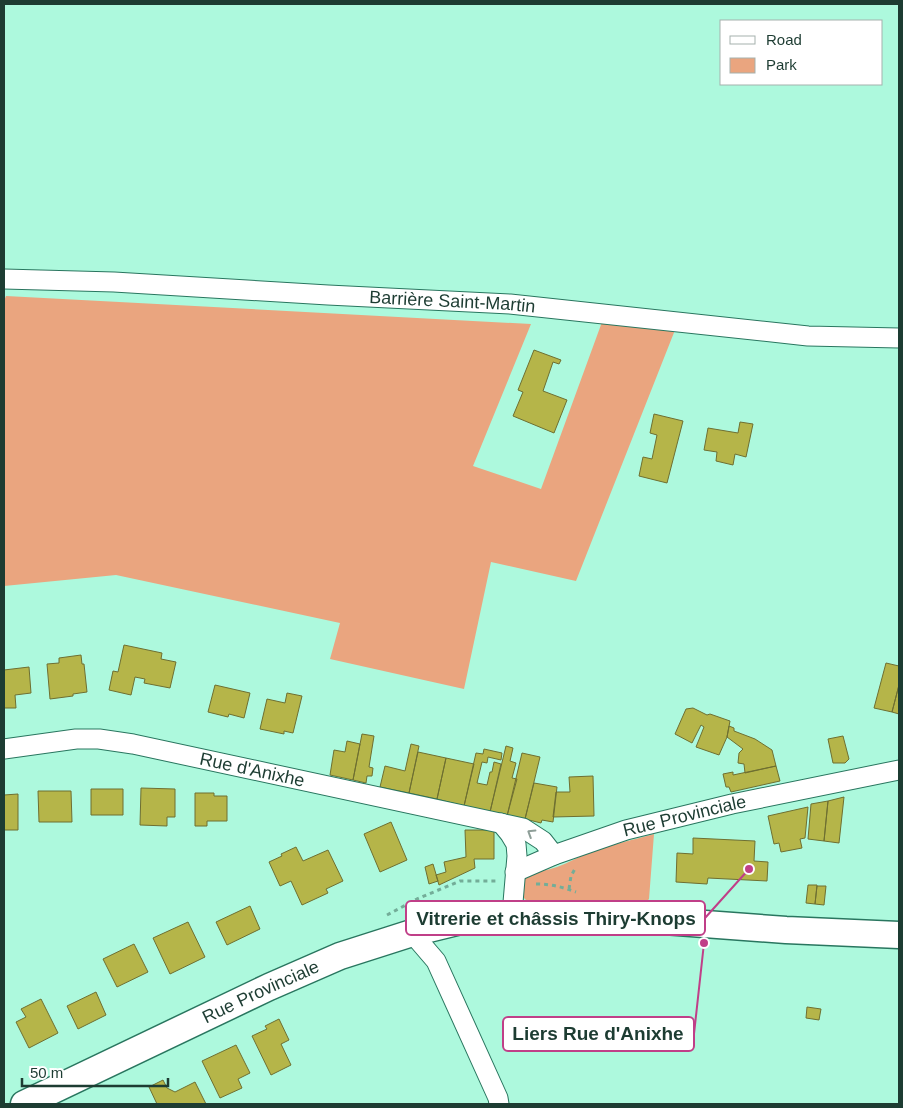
<svg xmlns="http://www.w3.org/2000/svg" width="903" height="1108" viewBox="0 0 903 1108" font-family="Helvetica,sans-serif">
<style>
.green{fill:#eaa57f}
.building{fill:#b5b549;stroke:#6e6f31}
.lines{fill:none;stroke-linecap:round;stroke-linejoin:round}
.street-casing{stroke:#29765f;stroke-width:21}
.secondary-casing{stroke:#29765f;stroke-width:29}
.path{stroke:#73ad98;stroke-width:3;stroke-dasharray:4 4;stroke-linecap:butt}
.street{stroke:#fff;stroke-width:19}
.secondary{stroke:#fff;stroke-width:26}
.oneway{stroke:#8e9e98}
.labels{text-anchor:middle;dominant-baseline:central;stroke-width:4;stroke-linejoin:round;paint-order:stroke}
.street-label{font-size:18px;fill:#1d3c32;stroke:#fff}
.leader{fill:none;stroke:#c03f88;stroke-width:2}
.callout-dot{fill:#c03f88;stroke:#fff;stroke-width:2}
.callout{fill:#fff;stroke:#c03f88;stroke-width:2}
.callout-label{font-size:19px;text-anchor:middle;font-weight:bold;fill:#1d3c32}
</style>
<rect width="100%" height="100%" fill="#adf9dd"/>
<!-- green -->
<path class="green" d="M6 296 531 324 473 466 541 489 602 322 675 330 576 581 491 562 464 689 330 659 340 623 116 575 4 586V301Z
M654 834 649 899 644 904H536L527 901 522 896 523 876C534 871 546 871 557 867 568 863 578 857 589 853 610 845 632 840 654 834Z"/>
<!-- building -->
<path class="building" d="M534 350 561 360 559 364 553 362 543 391 567 400 554 433 513 416 523 392 518 390Z
M654 414 683 421 667 483 639 476 643 457 652 459 657 435 650 433Z
M740 422 753 424 746 457 735 454 733 465 716 461 717 452 704 450 708 428 738 433Z
M124 645 162 653 161 659 176 662 170 688 144 683 145 679 135 677 131 695 109 690 113 671 118 672Z
M81 655 82 664H84L87 692 73 694V696L50 699 47 664 59 663V658Z
M886 663 899 666V685L892 712 874 708Z
M29 667 31 693 15 695 16 708H4V670Z
M215 685 250 693 244 718 229 714 228 717 208 712Z
M899 685V714L892 712Z
M287 693 302 696 293 733 284 731V734L260 729 267 699 285 703Z
M693 708 707 715 710 714 730 721 727 737 719 755 696 747 704 727 701 725 692 743 675 734 686 709Z
M729 726 734 728V731L755 739 772 750 776 766 745 773 744 764 738 763 739 753 743 749 727 737Z
M362 734 374 736 369 767 373 768 372 776H367L366 783 353 780Z
M843 736 849 759 845 763H833L828 739Z
M347 741 360 744 353 780 330 775 334 750 345 752Z
M411 744 419 746 409 793 380 787 385 766 405 771Z
M506 746 513 748 510 761 516 763 512 778 517 779 507 816 490 812Z
M484 749 502 753 501 760 488 757 487 763 482 762 477 783 487 785 490 772H492L494 762 501 764 490 812 464 806 476 753 483 754Z
M418 752 446 758 437 799 409 793Z
M522 753 540 757 525 819 507 816Z
M446 758 474 764 464 806 437 799Z
M776 766 780 781 731 792 729 787H726L723 774 733 772V775Z
M593 776 594 816 553 817 556 792H570L569 777Z
M534 783 557 787 553 822 542 820 541 823 525 819Z
M141 788 175 789V817H167V826L140 825Z
M91 789H123V815H91Z
M38 791H71L72 822H39Z
M195 793H214V796H227V821H207V826H195Z
M18 794V830H4V795Z
M844 797 839 843 824 841 828 801Z
M828 801 824 841 808 839 811 804Z
M808 807 805 838 800 839 802 848 781 852 779 843 774 844 768 816Z
M391 822 407 860 380 872 364 834Z
M465 830H494V859H474L475 868 439 885 436 875 446 872 444 862 466 857Z
M693 838 755 841 754 861 768 862 767 881 708 878 707 884 676 882 677 853 693 854Z
M296 847 303 861 328 850 343 881 326 889 328 893 302 905 291 881 280 886 269 862 282 856 281 854Z
M433 864 438 881 429 884 425 867Z
M808 885H817L815 904 806 903Z
M817 886H826L824 905 815 904Z
M250 906 260 929 227 945 216 922Z
M188 922 205 957 170 974 153 938Z
M134 944 148 972 117 987 103 959Z
M96 992 106 1015 78 1029 67 1006Z
M41 999 58 1033 29 1048 16 1022 26 1017 21 1009Z
M807 1007 821 1009 819 1020 806 1018Z
M279 1019 289 1040 281 1044 291 1065 271 1075 252 1036 267 1029 265 1026Z
M236 1045 250 1073 238 1079 242 1088 220 1098 202 1061Z
M163 1080 167 1088 175 1092 195 1082 206 1104H157L149 1087Z"/>
<g class="lines">
<!-- street casing -->
<g class="street-casing">
<g id="street">
<path id="s1" d="M4 279 114 282 328 295 510 304 808 336 899 338"/>
<path id="s2" d="M4 749 76 739H99L133 744 523 828 543 841 554 855"/>
<path d="M501 823 510 834 516 844 517 856 512 914"/>
<path id="s3" d="M515 872 554 855 626 830 732 804 899 770"/>
<path d="M412 933 436 961 498 1098 499 1104"/>
</g>
</g>
<!-- secondary casing -->
<g class="secondary-casing">
<g id="secondary">
<path id="s4" d="M24 1104 269 987 340 956 412 933 465 920 512 914 637 919 786 930 899 935"/>
</g>
</g>
<!-- path -->
<path class="path" d="M536 884C551 884 562 887 576 892
M569 889 571 876 576 867
M387 915 417 899 460 881H496"/>
<!-- street -->
<use href="#street" class="street"/>
<!-- secondary -->
<use href="#secondary" class="secondary"/>
</g>
<!-- one-way arrows -->
<defs><path id="oneway-chevron" d="M-2-3.5L2.5 0L-2 3.5" fill="none" stroke-width="1.6" stroke-linecap="round" stroke-linejoin="round" transform="scale(1.25)"/></defs>
<use class="oneway" href="#oneway-chevron" transform="translate(531 833) rotate(-148)"/>
<g class="labels">
<!-- street labels -->
<g class="street-label">
<text stroke="none"><textPath href="#s1" startOffset="449">Barrière Saint-Martin</textPath></text>
<text stroke="none"><textPath href="#s2" startOffset="252">Rue d'Anixhe</textPath></text>
<text stroke="none"><textPath href="#s3" startOffset="179">Rue Provinciale</textPath></text>
<text stroke="none"><textPath href="#s4" startOffset="262">Rue Provinciale</textPath></text>
</g>
</g>
<!-- callouts -->
<path class="leader" d="M749 869L705 918M704 943L694 1034"/>
<g class="callout-dot">
<circle cx="749" cy="869" r="5"/>
<circle cx="704" cy="943" r="5"/>
</g>
<g class="callout">
<rect x="406" y="901" width="299" height="34" rx="5"/>
<rect x="503" y="1017" width="191" height="34" rx="5"/>
</g>
<g class="callout-label">
<text x="556" y="925">Vitrerie et châssis Thiry-Knops</text>
<text x="598" y="1040">Liers Rue d'Anixhe</text>
</g>
<!-- border -->
<rect width="903" height="1108" fill="none" stroke="#1d3c32" stroke-width="10"/>
<!-- legend -->
<rect x="720" y="20" width="162" height="65" fill="#ffffff" stroke="#a5b1ad"/>
<rect x="730" y="36" width="25" height="8" fill="#ffffff" stroke="#a5b1ad"/>
<text x="766" y="45" font-size="15" fill="#1d3c32">Road</text>
<rect x="730" y="58" width="25" height="15" fill="#eaa57f" stroke="#a5b1ad"/>
<text x="766" y="70" font-size="15" fill="#1d3c32">Park</text>
<!-- scale -->
<path d="M22 1078v8h146v-8" fill="none" stroke="#1d3c32" stroke-width="2.5"/>
<text x="30" y="1078" font-size="15" fill="#1d3c32" stroke="#ffffff" stroke-width="4" paint-order="stroke">50 m</text>
</svg>
